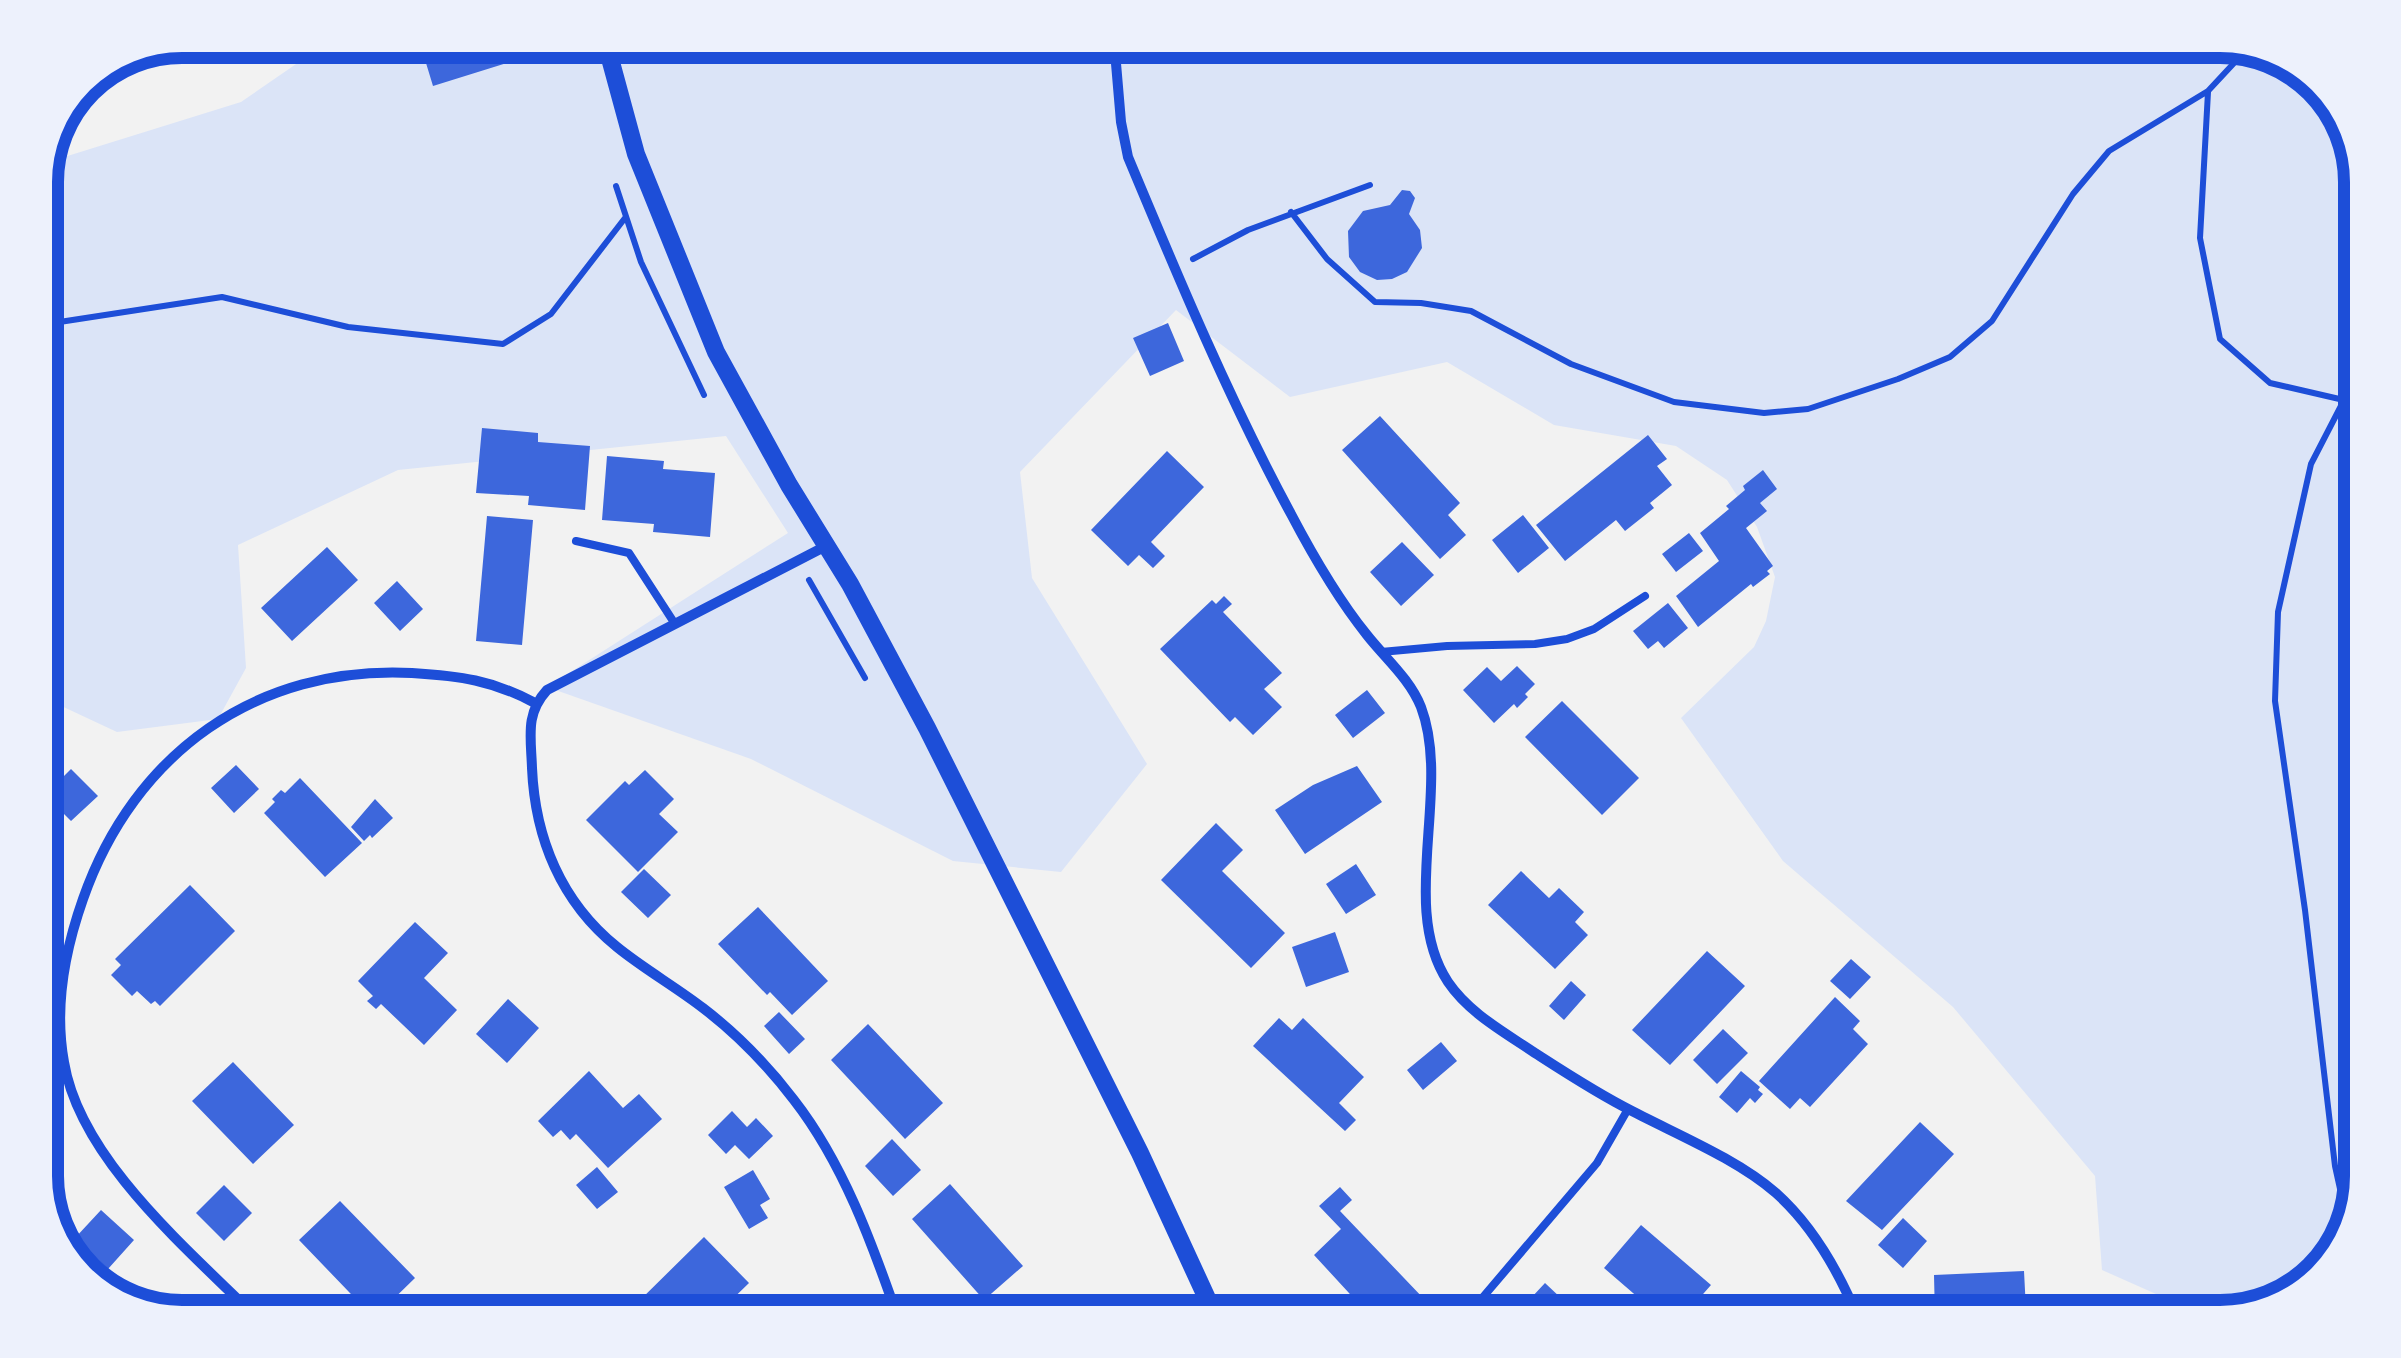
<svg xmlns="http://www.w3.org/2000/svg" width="2401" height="1358" viewBox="0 0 2401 1358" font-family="Raleway,sans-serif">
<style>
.green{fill:#dbe4f7}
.building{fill:#3d67dc}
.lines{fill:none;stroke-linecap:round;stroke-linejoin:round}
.path{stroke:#1d4ed8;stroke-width:6}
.service{stroke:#1d4ed8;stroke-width:8}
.minor{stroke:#1d4ed8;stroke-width:10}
.tertiary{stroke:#1d4ed8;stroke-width:18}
.rim{fill:none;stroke:#1d4ed8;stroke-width:12}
</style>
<rect width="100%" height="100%" fill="#f2f2f2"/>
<!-- green -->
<path class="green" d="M331 40H2219L2290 59 2337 103 2361 173V1177L2342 1247 2291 1299 2220 1318H2210L2102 1270 2095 1176 1953 1007 1783 861 1681 718 1754 647 1766 621 1775 577 1757 527 1727 480 1676 446 1554 425 1447 362 1290 397 1176 310 1020 472 1032 578 1147 764 1061 872 953 861 751 759 547 687 788 533 726 436 398 470 238 545 246 668 218 719 117 732 40 696V173L45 163 241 102Z"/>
<!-- building -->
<path class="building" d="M419 40H507L513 61 433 86Z
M1402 190 1410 191 1415 198 1409 214 1420 230 1422 248 1407 272 1392 279 1377 280 1360 272 1349 257 1348 231 1363 211 1390 205Z
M1168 323 1184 361 1150 376 1133 338Z
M1380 416 1460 503 1448 515 1466 535 1440 559 1342 450Z
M482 428 538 433V442L590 446 585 510 528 505 529 496 476 493Z
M1648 435 1667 459 1657 466 1672 485 1650 503 1654 508 1625 531 1616 520 1565 561 1536 525Z
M1167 451 1204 487 1151 542 1165 556 1153 568 1139 555 1128 566 1091 530Z
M607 456 664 461 663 469 715 473 710 537 653 532 654 524 602 520Z
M1763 470 1777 489 1760 503 1767 511 1746 528 1773 566 1767 571 1770 574 1753 587 1751 584 1698 627 1676 596 1719 561 1700 533 1729 509 1726 506 1745 490 1743 486Z
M1523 515 1549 548 1518 573 1492 540Z
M487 516 533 520 522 645 476 641Z
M1689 533 1703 551 1676 572 1662 554Z
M1402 542 1434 575 1401 606 1370 572Z
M327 547 358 580 292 641 261 608Z
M397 581 423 609 400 631 374 603Z
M1224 596 1232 604 1223 612 1282 673 1264 689 1282 707 1253 735 1235 717 1230 722 1160 649 1212 600 1216 604Z
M1668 603 1688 628 1664 648 1658 641 1648 649 1633 631Z
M1517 666 1535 684 1525 694 1528 697 1517 708 1514 704 1494 723 1463 690 1487 667 1501 681Z
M1367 690 1385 713 1353 738 1335 715Z
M1562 701 1639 778 1602 815 1525 737Z
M236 765 259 789 234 813 211 788Z
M1357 766 1382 802 1305 854 1275 810 1313 785Z
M71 769 98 796 71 821 45 795Z
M645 770 674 799 659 814 678 832 638 872 586 820 625 781 629 785Z
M300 778 362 843 325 877 264 813 275 802 272 799 281 790 285 793Z
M375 799 393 818 372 838 370 835 364 841 351 827Z
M1216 823 1243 850 1222 871 1285 933 1251 968 1161 880Z
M1356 864 1376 895 1346 914 1326 884Z
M644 869 671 895 648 918 621 892Z
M1521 871 1549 898 1559 888 1584 912 1575 922 1588 935 1555 969 1488 905Z
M190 885 235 931 160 1006 155 1001 151 1004 137 991 132 996 111 975 121 965 115 959Z
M758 907 828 981 792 1015 770 992 767 995 718 944Z
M415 922 448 953 424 978 457 1010 424 1045 381 1004 376 1009 367 1001 373 996 358 981Z
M1335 932 1349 972 1306 987 1292 947Z
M1707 951 1745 986 1670 1065 1632 1030Z
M1851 959 1871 977 1850 999 1830 981Z
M1571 981 1586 995 1564 1020 1549 1006Z
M1835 997 1860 1021 1853 1029 1868 1044 1810 1107 1800 1098 1790 1109 1759 1081Z
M508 999 539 1028 507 1063 476 1034Z
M779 1012 805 1039 789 1054 764 1026Z
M1279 1018 1292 1030 1303 1018 1364 1077 1339 1103 1356 1120 1345 1131 1253 1046Z
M868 1024 943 1103 905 1139 831 1060Z
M1723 1029 1748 1053 1717 1084 1693 1060Z
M1441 1042 1457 1061 1423 1090 1407 1070Z
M233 1062 294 1125 253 1164 192 1101Z
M589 1071 623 1108 639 1094 662 1119 608 1168 576 1134 570 1140 561 1130 553 1137 538 1121Z
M1741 1071 1760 1087 1758 1090 1763 1094 1755 1103 1750 1098 1737 1113 1719 1097Z
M732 1111 747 1127 756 1118 773 1136 749 1159 735 1145 726 1154 708 1135Z
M1920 1122 1954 1154 1882 1230 1846 1201Z
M892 1139 921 1170 893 1196 865 1166Z
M597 1167 618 1192 597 1209 576 1185Z
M753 1170 770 1199 760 1205 768 1218 749 1229 724 1187Z
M950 1184 1023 1266 984 1300 912 1219Z
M224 1185 252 1213 224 1241 196 1213Z
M1340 1187 1352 1200 1340 1211 1425 1300 1405 1318H1372L1314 1255 1341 1229 1319 1206Z
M340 1201 415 1278 374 1318 299 1240Z
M101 1210 134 1240 108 1269 75 1238Z
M1903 1218 1927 1241 1903 1268 1878 1245Z
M1641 1225 1711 1285 1682 1318H1662L1604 1268Z
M704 1237 749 1283 713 1318H640L631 1309Z
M2024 1271 2026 1310H2034L2038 1318H1935L1934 1275Z
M1545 1283 1579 1315 1576 1318H1518L1515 1315Z
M2199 1310V1318H2151V1313Z"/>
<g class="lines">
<!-- path -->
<path class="path" d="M2208 92 2200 238 2220 339 2270 383 2361 404
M616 186 641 262 704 395
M1291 212 1327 259 1375 302 1421 303 1471 311 1571 364 1674 402 1764 413 1808 409 1898 379 1950 357 1992 321 2073 194 2109 151 2208 91 2248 48
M1193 259 1248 230 1370 185
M40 325 222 297 348 327 503 344 551 314 625 218
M809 580 865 678
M2348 1225 2335 1166 2305 910 2275 701 2278 612 2311 464 2343 402 2361 385"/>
<!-- service -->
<path class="service" d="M576 541 629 553 675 624
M1381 652 1447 646 1535 644 1567 639 1594 629 1645 596
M1472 1310 1597 1163 1628 1109"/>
<!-- minor -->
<path class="minor" d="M1114 40 1121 122 1128 157C1178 277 1229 399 1291 514 1312 554 1338 599 1367 635 1385 658 1410 679 1421 707 1452 789 1398 907 1448 982 1469 1013 1504 1032 1535 1053 1566 1073 1598 1094 1632 1111 1678 1135 1737 1159 1776 1193 1814 1227 1839 1272 1858 1318
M826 546 547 690C525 714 531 737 532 768 535 838 561 902 617 947 644 969 676 987 703 1008 737 1034 768 1066 794 1100 843 1163 872 1243 898 1318
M257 1318C190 1251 80 1160 64 1062 54 1008 65 950 83 899 134 753 257 665 412 673 460 676 492 680 535 703"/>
<!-- tertiary -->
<path class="tertiary" d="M605 40 636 154 716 352 789 485 850 584 927 728 1140 1153 1216 1318"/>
</g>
<!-- crop -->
<path d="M0 0H2401V1358H0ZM182 58H2220A124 124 0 0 1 2344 182V1176A124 124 0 0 1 2220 1300H182A124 124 0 0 1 58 1176V182A124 124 0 0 1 182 58Z" fill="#edf1fc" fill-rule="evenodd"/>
<path class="rim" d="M182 58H2220A124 124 0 0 1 2344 182V1176A124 124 0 0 1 2220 1300H182A124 124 0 0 1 58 1176V182A124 124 0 0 1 182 58Z"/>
</svg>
